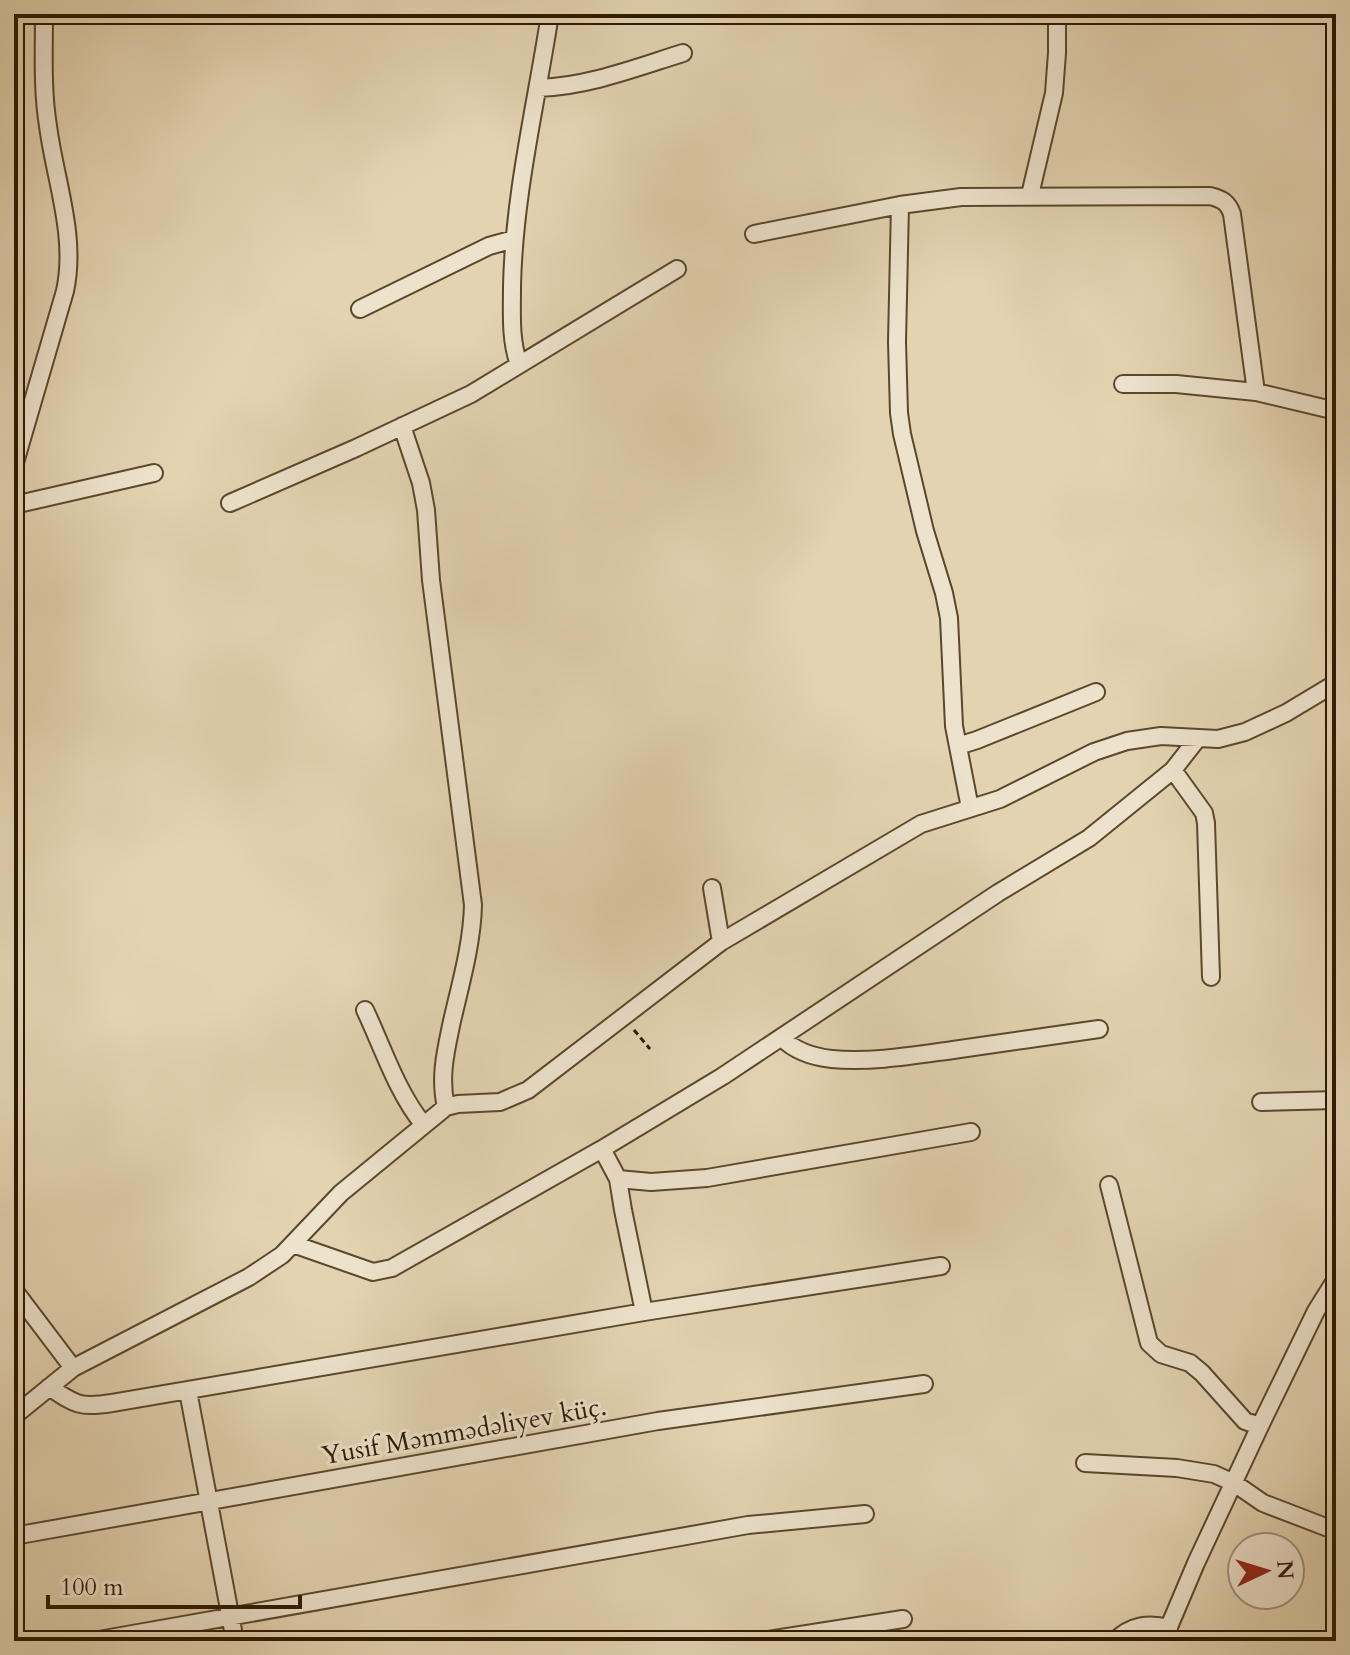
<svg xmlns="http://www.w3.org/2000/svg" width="1350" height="1655" viewBox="0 0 1350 1655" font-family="Cardo,serif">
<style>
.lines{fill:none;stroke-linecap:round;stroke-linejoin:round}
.minor-casing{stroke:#5b482c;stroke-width:20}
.path{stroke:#2e1900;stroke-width:3;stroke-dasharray:6 4;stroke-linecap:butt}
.minor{stroke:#ede2cc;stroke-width:16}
.labels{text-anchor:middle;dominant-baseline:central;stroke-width:6;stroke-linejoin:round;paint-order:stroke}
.street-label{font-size:26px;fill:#2e1900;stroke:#ede2cc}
</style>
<rect width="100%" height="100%" fill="#e3d3b1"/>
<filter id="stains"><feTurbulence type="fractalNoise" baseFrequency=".0025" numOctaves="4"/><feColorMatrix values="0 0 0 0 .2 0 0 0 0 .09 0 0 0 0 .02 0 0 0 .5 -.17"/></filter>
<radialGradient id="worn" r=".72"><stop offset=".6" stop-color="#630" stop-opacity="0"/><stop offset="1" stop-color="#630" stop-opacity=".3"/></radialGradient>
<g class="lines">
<!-- minor casing -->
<g class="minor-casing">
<path id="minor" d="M539 88C589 86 635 68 683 53
M1030 195 1054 93 1057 53V14
M900 205 897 342 899 413 902 434 925 531 944 593 949 618 954 726 970 808
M754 234 900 205 961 197 1210 196C1222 199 1228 202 1232 214L1256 392
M360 309 489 246 514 239
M519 365C510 339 512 314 512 286 514 194 536 105 550 14
M1123 384H1176L1256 392 1336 411
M402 426 421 483 426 510 431 580 473 905C472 944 461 982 452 1021 446 1050 439 1077 446 1107
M14 466 65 291C77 236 55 180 48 126 42 89 44 51 44 14
M230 503 356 448 471 394 677 269
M14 505 154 473
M958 746 977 740 1096 692
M1173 770 1204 813 1206 823 1211 977
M712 888 721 942
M365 1010C383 1048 397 1092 423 1124
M782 1038C795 1051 813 1057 832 1059 870 1063 916 1055 953 1050 1002 1043 1050 1036 1099 1029
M1261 1102 1336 1100
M602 1149 618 1179 651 1182 707 1178 971 1132
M618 1179 623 1210 644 1312
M1109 1185 1149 1343 1161 1354 1190 1363 1202 1373 1245 1421 1260 1426
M293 1244 373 1272 392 1268 602 1149 723 1076 998 893 1089 838 1173 770 1198 738
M14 1290 73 1368
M49 1387C76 1405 80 1408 112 1403L644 1312 941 1266
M188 1391 235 1641
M14 1416 73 1368 249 1277 282 1255 341 1193 446 1107 458 1104 500 1102 528 1090 721 942 921 824 1000 799 1094 752 1127 741 1161 736 1218 739 1245 732 1286 713 1336 683
M1085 1463 1177 1468 1214 1474 1234 1483 1263 1503 1336 1531
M14 1536 658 1421 924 1384
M93 1641 748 1525 865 1514
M761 1641 903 1619
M1115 1641C1131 1625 1148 1623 1169 1628
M1163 1641 1196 1563 1260 1426 1316 1311 1336 1279"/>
</g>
<!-- path -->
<path class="path" d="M634 1030 650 1049"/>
<!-- minor -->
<use href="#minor" class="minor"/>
</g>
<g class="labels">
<!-- street labels -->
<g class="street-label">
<text transform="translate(464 1431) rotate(-10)">Yusif Məmmədəliyev küç.</text>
</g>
</g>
<!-- margin -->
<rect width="1350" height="1655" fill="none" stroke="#e3d3b1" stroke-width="48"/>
<rect x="16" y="16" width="1318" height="1623" fill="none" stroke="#2e1900" stroke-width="4"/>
<rect x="24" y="24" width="1302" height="1607" fill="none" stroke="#2e1900" stroke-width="2"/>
<!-- north arrow -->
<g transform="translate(1266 1571) rotate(86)"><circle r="38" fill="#ede2cc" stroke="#a1927a" stroke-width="2"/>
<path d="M0-6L14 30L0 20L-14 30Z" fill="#8f2418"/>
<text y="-12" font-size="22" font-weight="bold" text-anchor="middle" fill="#2e1900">N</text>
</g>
<!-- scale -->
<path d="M48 1595v12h252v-12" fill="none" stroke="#2e1900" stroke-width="4"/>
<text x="60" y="1595" font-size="24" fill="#2e1900" stroke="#ede2cc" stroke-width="6" paint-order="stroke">100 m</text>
<rect width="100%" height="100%" filter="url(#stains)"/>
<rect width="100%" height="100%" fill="url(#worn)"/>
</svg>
